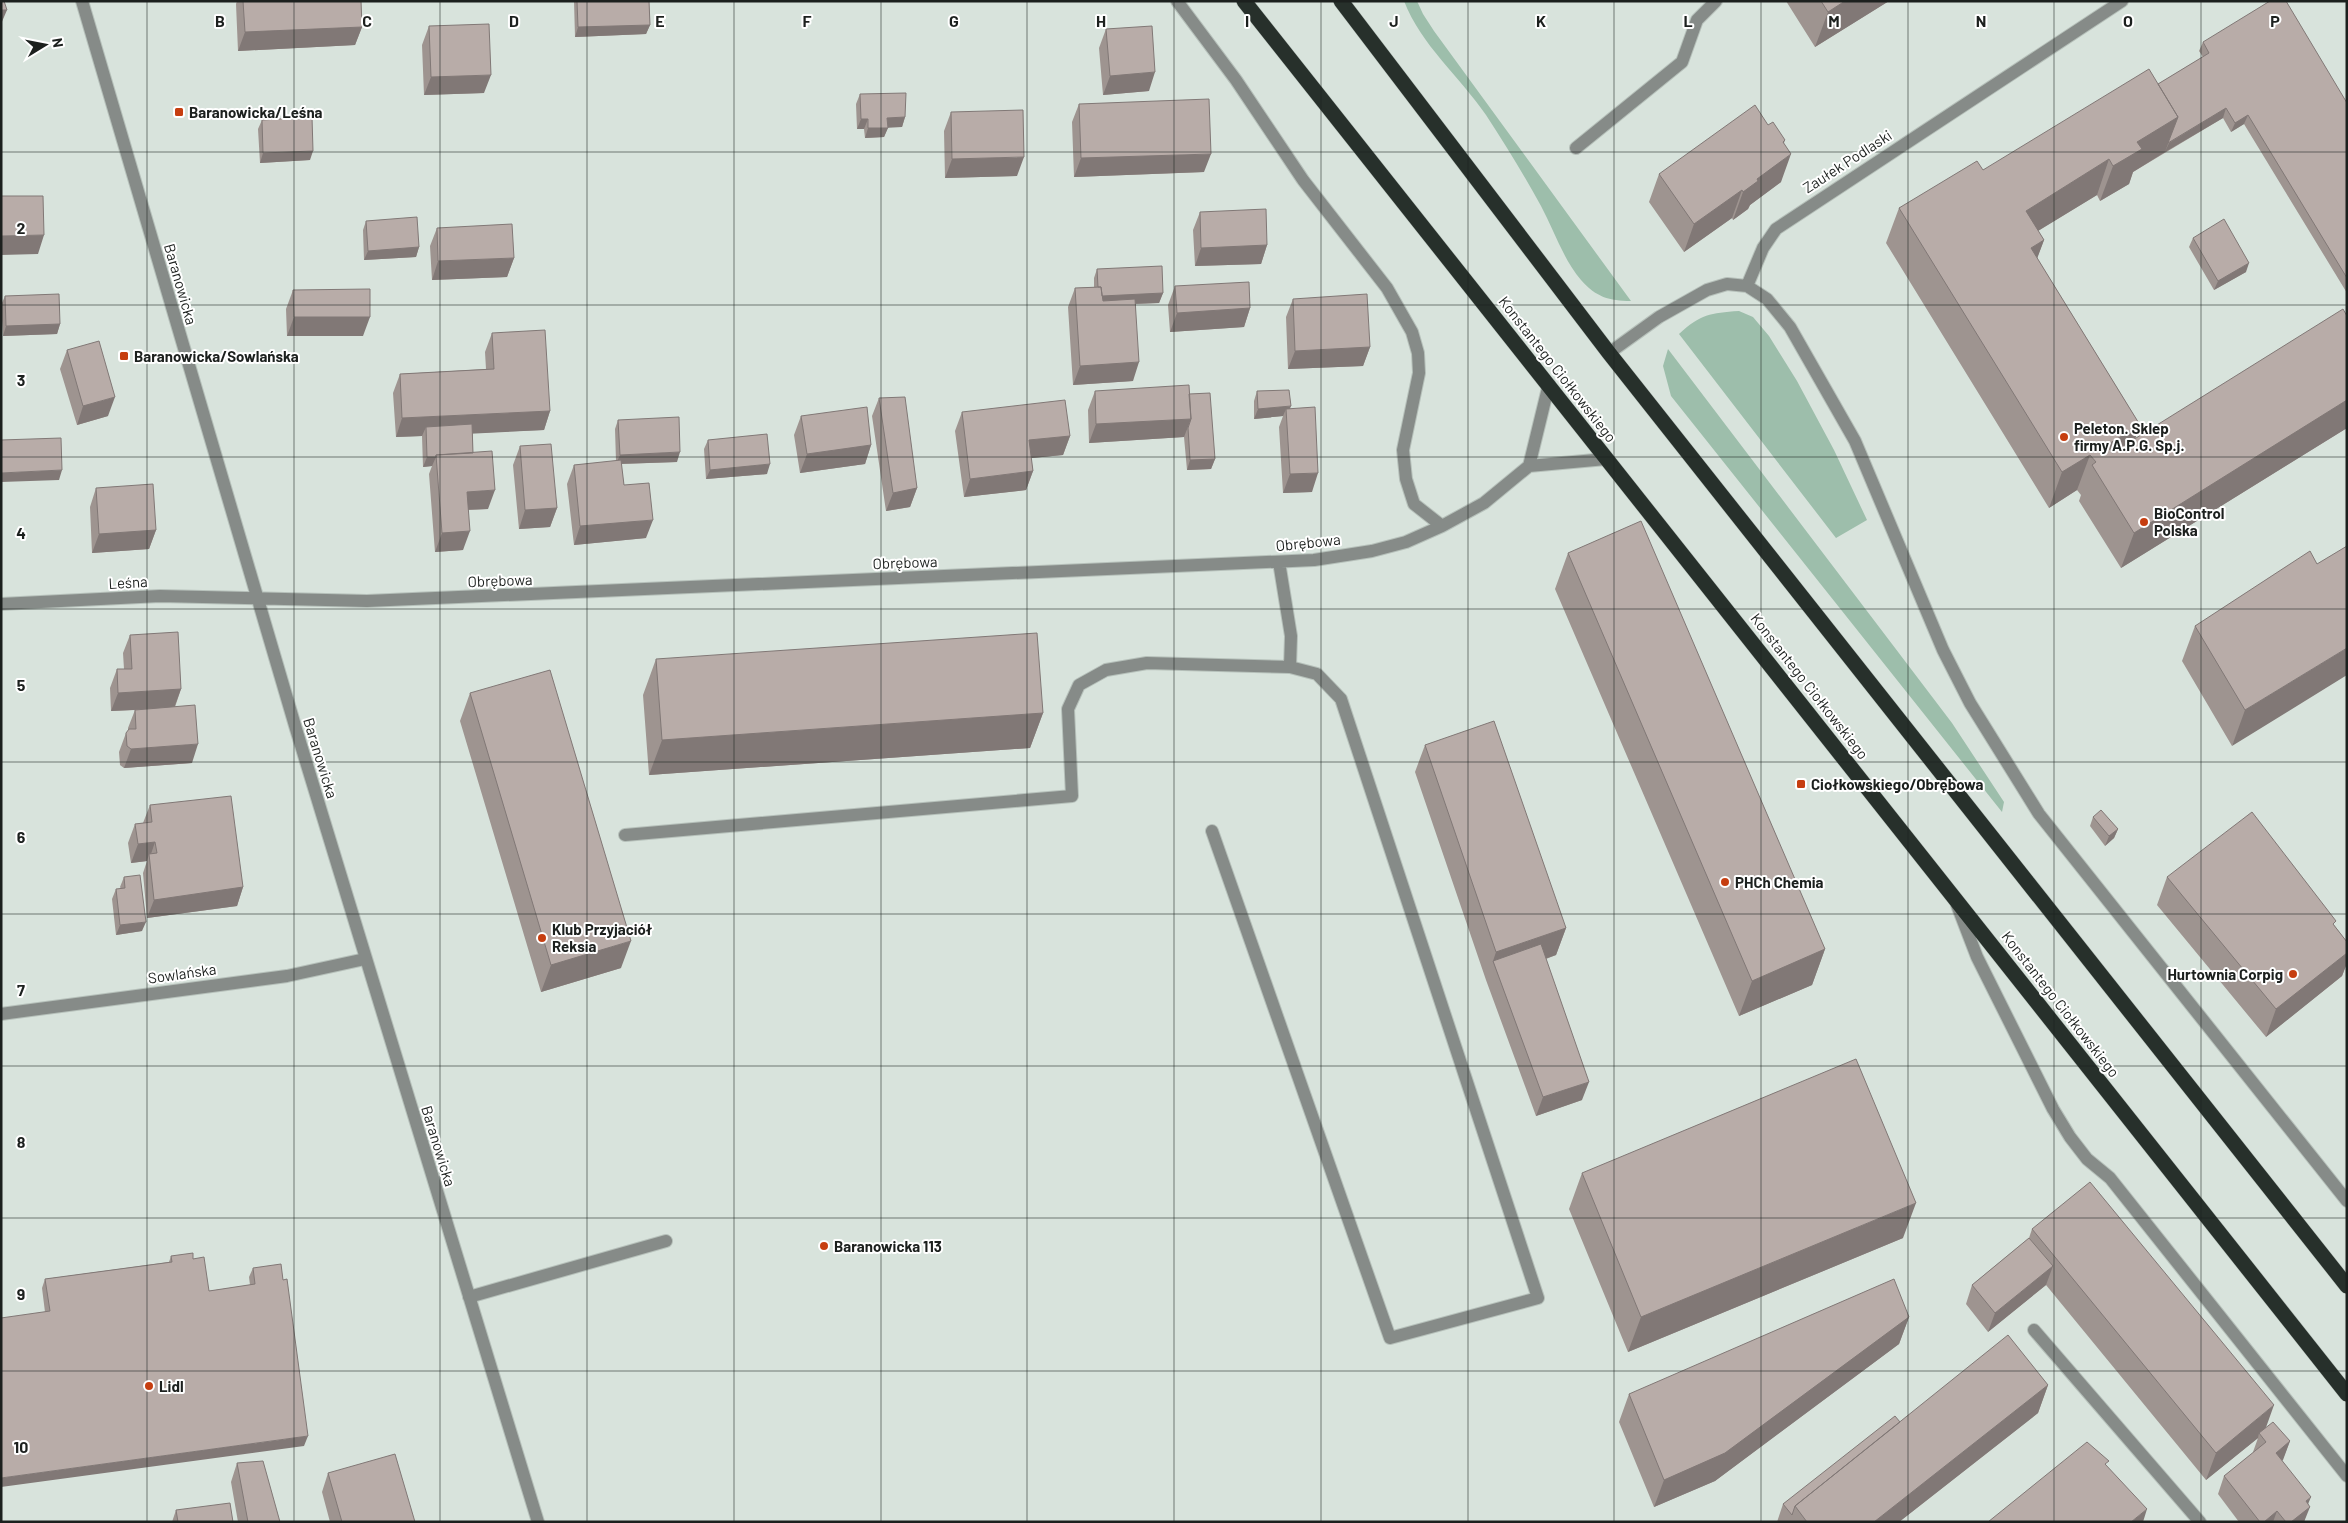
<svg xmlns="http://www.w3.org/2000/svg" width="2348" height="1523" viewBox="0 0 2348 1523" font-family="Barlow,sans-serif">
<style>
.green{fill:#9dbeab}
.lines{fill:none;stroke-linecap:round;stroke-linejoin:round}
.minor-casing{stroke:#b6c0ba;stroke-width:14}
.highway-casing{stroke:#b6c0ba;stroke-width:16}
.minor{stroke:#868b88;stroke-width:12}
.highway{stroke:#27302b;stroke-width:15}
.wall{fill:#9e9490}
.shaded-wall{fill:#817876}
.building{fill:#b8aca8;stroke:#817876}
.grid{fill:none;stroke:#1c201e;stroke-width:1;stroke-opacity:0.55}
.poi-dot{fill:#c63e10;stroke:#fff;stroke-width:2}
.labels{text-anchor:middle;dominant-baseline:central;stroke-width:4;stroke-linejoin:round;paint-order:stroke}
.poi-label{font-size:15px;font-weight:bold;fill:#1c201e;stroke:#fff;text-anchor:start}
.street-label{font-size:15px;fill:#1c201e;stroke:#fff}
.grid-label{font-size:16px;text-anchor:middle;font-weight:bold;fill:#1c201e;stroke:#fff;stroke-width:4;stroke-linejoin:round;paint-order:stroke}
</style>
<rect width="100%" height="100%" fill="#d8e3dc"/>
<!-- green -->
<path class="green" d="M1404 1H1417L1423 14 1434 31 1631 301C1609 301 1596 297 1581 280 1563 259 1554 230 1541 206 1524 175 1505 144 1486 115 1460 77 1421 45 1404 1Z
M1739 311 1753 317 1769 336 1797 381 1834 450 1867 520 1836 538 1679 334C1701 314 1710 313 1739 311Z
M1668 349 1952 723 2004 802 2002 812 1671 396 1663 366Z"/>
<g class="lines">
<!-- minor casing -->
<g class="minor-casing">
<path id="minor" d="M82 1 296 729 538 1522
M1177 1 1236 80 1303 180 1387 288 1412 332 1418 353 1419 373 1403 450 1406 479 1414 504 1442 526
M1576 148 1682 62 1697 20 1716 1
M1747 286 1763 248 1776 229 2122 1
M1609 353 1659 317 1707 290 1727 284 1747 286 1767 299 1790 327 1855 441 1943 650 1970 703 2039 814 2347 1201
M1529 466 1549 384
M1 604 160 596 367 601 1314 560 1372 551 1406 542 1442 526 1484 503 1529 466 1606 459
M1212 831 1390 1338 1538 1298 1341 699 1317 674 1290 667
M625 835 1072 796 1068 709 1079 685 1106 670 1147 663 1290 667 1291 636 1279 562
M1957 905 1977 957 2053 1109 2070 1137 2087 1159 2110 1178 2347 1476
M1 1014 287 976 365 959
M469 1297 666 1241
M2034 1330 2200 1522"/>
</g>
<!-- highway casing -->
<g class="highway-casing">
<path id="highway" d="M1244 1 2347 1394
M1341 1 1609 353 2347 1286"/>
</g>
<!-- minor -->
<use href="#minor" class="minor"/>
<!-- highway -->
<use href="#highway" class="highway"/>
</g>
<!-- wall -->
<path class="wall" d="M237 1H361L362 27 355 45 238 51 236 4Z
M574 1H649L650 25 646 34 575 37Z
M1786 1H1889L1815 47Z
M429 26 484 93 424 95 422 45Z
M1106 29 1149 91 1103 95 1099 48Z
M2203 42 2347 103V293L2244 124 2231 132 2223 118 2133 172 2129 184 2100 201 2097 195 2038 231 2044 240 2037 258 2140 425 2135 439 2347 316V428L2121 568 2079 501 2081 495 2077 490 2049 508 1886 243 1899 208 1983 170 2158 84 2203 57 2199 51Z
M860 94 905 117 902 127H888L884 137 865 138 864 129H857L856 104Z
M1079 104 1204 172 1074 177 1072 122Z
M951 112 1017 176 945 178 944 131Z
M262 120 310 160 260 163 258 129Z
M1768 125 1784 143 1781 182 1750 205 1748 209 1733 220 1732 218 1684 252 1649 202 1659 174Z
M1200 212 1267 245 1261 264 1195 266 1193 230Z
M366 221 419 247 416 257 364 260 363 230Z
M437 228 514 258 507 277 432 280 430 246Z
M2193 238 2246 272 2214 290 2189 247Z
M1097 269 1163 293 1159 303 1136 304 1133 381 1073 385 1068 307 1075 288 1094 287V278Z
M1175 286 1250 308 1244 327 1170 332 1168 305Z
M293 290 363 336H287L286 309Z
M5 296 60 324 57 334 3 336 1 305Z
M1293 299 1370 347 1363 366 1288 369 1286 317Z
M492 333 550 411 544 430 473 433V453L488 509 468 510 463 550 435 552 429 474 432 466 423 467 422 436 396 437 393 393 400 374 486 369 485 352Z
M67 350 108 416 77 425 60 369Z
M1095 391 1189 394 1215 459 1211 469 1187 470 1184 437 1089 443 1088 410Z
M1257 391 1290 408 1312 492 1283 493 1279 427 1283 416 1254 419V401Z
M879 398 917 488 910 507 886 511 872 416Z
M962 412 1070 436 1063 455 1031 458 1033 471 1026 490 964 497 955 431Z
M801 416 871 445 865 464 800 473 794 435Z
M618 420 677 462 621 464 624 485 646 538 574 545 567 484 574 465 616 461 615 429Z
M708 440 767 474 706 479 704 449Z
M520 446 557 508 550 527 519 529 513 465Z
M96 488 156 530 149 549 92 553 90 507Z
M1568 553 1825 949 1812 985 1739 1016 1555 589Z
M2317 564 2232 746 2182 661 2195 626Z
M130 635 181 689 175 707 192 763 124 768 120 765 119 752 126 733 128 731V728L135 710 111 711 110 688 117 669H124L123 653Z
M656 659 1043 713 1030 748 649 775 643 695Z
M470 693 621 968 541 992 460 721Z
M1425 745 1566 928 1556 955 1546 959 1582 1100 1536 1116 1486 980 1415 772Z
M150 805 243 887 237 906 147 918 143 873 147 861 131 863 128 843 135 824 143 823Z
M2093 817 2118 829 2114 838 2105 846 2090 826Z
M124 877 142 931 116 935 112 899 116 889H121L120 887Z
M2167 877 2334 925 2347 942V963L2342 976 2266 1037 2157 905Z
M1582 1173 1903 1238 1628 1352 1569 1209Z
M2032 1229 2265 1428 2290 1441 2282 1461 2308 1505 2304 1522H2239L2218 1494 2224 1476 2253 1453V1452L2258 1438 2206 1480 2046 1285 1988 1332 1966 1304 1972 1285 2029 1238Z
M171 1256 193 1259 209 1291 250 1285 249 1277 253 1268 304 1446 45 1312 42 1288 45 1279 169 1262Z
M1909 1317 1899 1344 1715 1481 1654 1507 1619 1422 1629 1394Z
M2048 1385 2038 1413 1899 1522H1777L1783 1504 1900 1422Z
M237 1463 280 1522H238L231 1482Z
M328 1473 415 1522H330L322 1492Z
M176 1510 233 1522H172Z"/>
<!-- shaded-wall -->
<path class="shaded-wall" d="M1845 1H1889L1815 47 1828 12Z
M1 10H7L1 24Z
M650 25 646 34 575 37 578 27Z
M362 27 355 45 238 51 245 32Z
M1155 72 1149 91 1103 95 1110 76Z
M491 75 484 93 424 95 431 77Z
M2226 108 2223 118 2165 152 2169 143Z
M2248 115 2244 124 2231 132 2235 123Z
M905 117 902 127 884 128 887 118Z
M2178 117 2165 152 2133 172 2129 184 2100 201 2113 166 2137 142Z
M861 119H868L864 129H857Z
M868 128H888L884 137 865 138Z
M1785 140 1776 165 1791 154 1781 182 1750 205 1748 209 1733 220 1743 192 1757 179 1783 142Z
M313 151 310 160 260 163 263 153Z
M1211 154 1204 172 1074 177 1081 158Z
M1024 157 1017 176 945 178 952 159Z
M2109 159 2097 195 2013 246 2026 211Z
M1742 190 1732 218 1684 252 1694 224Z
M44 235 38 254 1 255V236Z
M2044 240 2031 275V248Z
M1267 245 1261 264 1195 266 1201 248Z
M419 247 416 257 364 260 368 251Z
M514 258 507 277 432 280 438 261Z
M2249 263 2246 272 2214 290 2218 281Z
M1163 293 1159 303 1095 305 1098 296Z
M1250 308 1244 327 1170 332 1177 313Z
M294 317H370L363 336H287Z
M60 324 57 334 3 336 6 326Z
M1370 347 1363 366 1288 369 1295 351Z
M1139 362 1133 381 1073 385 1080 366Z
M115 397 108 416 77 425 83 406Z
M2347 400V428L2121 568 2134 533Z
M1291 406 1287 416 1286 409 1283 416 1254 419 1258 409Z
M550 411 544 430 426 436V427L422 436 396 437 402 418Z
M1191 419 1184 437 1089 443 1096 424Z
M2140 425 2127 461 2097 473 2107 445Z
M1070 436 1063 455 1022 459 1029 440Z
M871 445 865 464 800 473 807 454Z
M680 452 677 462 616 464 620 455Z
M2090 455 2077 490 2049 508 2062 472Z
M427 457H436L432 466 423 467Z
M1215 459 1211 469 1187 470 1190 460Z
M770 464 767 474 706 479 710 470Z
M62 470 59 480 1 482V473Z
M1033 471 1026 490 964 497 970 479Z
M1318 473 1312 492 1283 493 1290 474Z
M917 488 910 507 886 511 893 493Z
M495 490 488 509 460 510 467 492Z
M557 508 550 527 519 529 525 510Z
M653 520 646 538 574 545 580 526Z
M156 530 149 549 92 553 99 534Z
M470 531 463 550 435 552 442 533Z
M2347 648V675L2232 746 2245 710Z
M181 689 174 708 111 711 118 693Z
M1043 713 1030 748 649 775 662 740Z
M198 744 192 763 124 768 131 749Z
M2118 829 2114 838 2105 846 2109 836Z
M155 842 150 857 149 854 147 861 131 863 138 844Z
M243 887 237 906 147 918 154 900Z
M146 922 142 931 116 935 120 925Z
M1566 928 1556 955 1498 975 1493 961 1496 952Z
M631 941 621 968 541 992 551 965Z
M1825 949 1812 985 1739 1016 1752 981Z
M2347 953V963L2342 976 2266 1037 2276 1009Z
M1589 1082 1582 1100 1536 1116 1543 1097Z
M1916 1203 1903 1238 1628 1352 1641 1317Z
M2053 1266 2046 1285 1988 1332 1995 1313Z
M1909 1317 1899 1344 1715 1481 1654 1507 1664 1480Z
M2048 1385 2038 1413 1899 1522H1874Z
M2274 1405 2264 1433H2259L2258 1438 2206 1480 2216 1453Z
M308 1436 304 1446 1 1487V1478Z
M2290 1441 2283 1460 2269 1471 2276 1453Z
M2311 1497 2306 1509 2310 1507 2304 1522H2291L2306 1501Z
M2147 1509 2143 1522H2131Z
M2277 1511 2273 1522H2264Z"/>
<!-- building -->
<path class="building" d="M1 1H4L7 10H1Z
M243 1H361L362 27 245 32Z
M577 1H649L650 25 578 27Z
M1821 1H1845L1828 12Z
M2270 1H2286L2347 103V278L2248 115 2235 123 2226 108 2168 143 2178 117 2158 84 2209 53 2203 42Z
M489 24 491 75 431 77 429 26Z
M1152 26 1155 72 1110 76 1106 29Z
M2149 69 2178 117 2137 142 2142 149 2113 166 2109 159 2026 211 2044 240 2031 248 2140 425 2107 445 2112 453 2343 309 2347 316V400L2134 533 2092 465 2096 462 2090 455 2062 472 1899 208 1977 161 1983 170Z
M906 93 905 117 887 118 888 128H868V119H861L860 94Z
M1209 99 1211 154 1081 158 1079 104Z
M1755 105 1768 125 1773 122 1785 140 1783 142 1791 154 1757 179 1758 181 1743 192 1742 190 1694 224 1659 174Z
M1023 110 1024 157 952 159 951 112Z
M312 117 313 151 263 153 262 120Z
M1 196H43L44 235 1 236Z
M1266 209 1267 245 1201 248 1200 212Z
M417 217 419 247 368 251 366 221Z
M2224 219 2249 263 2218 281 2193 238Z
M512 224 514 258 438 261 437 228Z
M1162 266 1163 293 1102 296 1101 287H1098L1097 269Z
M1249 282 1250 308 1177 313 1175 286Z
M1101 287 1103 301 1135 299 1139 362 1080 366 1075 288Z
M370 289V317H294L293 290Z
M59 294 60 324 6 326 5 296Z
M1367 294 1370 347 1295 351 1293 299Z
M545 330 550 411 402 418 400 374 494 369 492 333Z
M99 341 115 397 83 406 67 350Z
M1189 385 1191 419 1096 424 1095 391Z
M1289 390 1291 406 1258 409 1257 391Z
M1210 393 1215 459 1190 460 1188 428 1191 419 1189 394Z
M905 397 917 488 893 493 879 398Z
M1065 400 1070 436 1029 440 1033 471 970 479 962 412Z
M867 407 871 445 807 454 801 416Z
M1315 407 1318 473 1290 474 1286 409Z
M679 417 680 452 620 455 618 420Z
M472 424 473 453 436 455V457H427L426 427Z
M767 434 770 464 710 470 708 440Z
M61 438 62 470 1 473V440Z
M551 444 557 508 525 510 520 446Z
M492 451 495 490 467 492 470 531 442 533 436 455Z
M621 460 624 485 649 483 653 520 580 526 574 465Z
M153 484 156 530 99 534 96 488Z
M1641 521 1825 949 1752 981 1568 553Z
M2347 546V648L2245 710 2195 626 2310 551 2317 564Z
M178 632 181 689 118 693 117 669H132L130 635Z
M1037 633 1043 713 662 740 656 659Z
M550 670 631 941 551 965 470 693Z
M195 705 198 744 131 749 127 746 126 733 129 729H136L135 710Z
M1494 721 1566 928 1496 952 1425 745Z
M231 796 243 887 154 900 149 854 157 853 155 842 138 844 135 824 152 822 150 805Z
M2101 810 2118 829 2109 836 2093 817Z
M2252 812 2336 921 2333 924 2347 942V953L2276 1009 2167 877Z
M140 875 146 922 120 925 116 889 125 888 124 877Z
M1541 944 1589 1082 1543 1097 1493 961Z
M1856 1059 1916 1203 1641 1317 1582 1173Z
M2090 1182 2274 1405 2216 1453 2032 1229Z
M2029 1238 2053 1266 1995 1313 1972 1285Z
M193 1253V1259L204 1257 209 1291 255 1284 253 1268 281 1264 283 1280 287 1279 308 1436 1 1478V1318L50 1311 45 1279 172 1262 171 1256Z
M1894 1279 1909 1317 1725 1453 1664 1480 1629 1394Z
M2008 1335 2048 1385 1874 1522H1807L1795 1506Z
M1895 1416 1900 1422 1795 1506 1792 1515 1783 1504Z
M2273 1422 2290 1441 2276 1453 2311 1497 2306 1501 2310 1507 2291 1522H2286L2277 1511 2264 1522H2260L2224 1476 2266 1442 2259 1433Z
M2087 1442 2109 1461 2105 1464 2147 1509 2131 1522H1988Z
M395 1454 415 1522H342L328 1473Z
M263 1461 280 1522H248L237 1463Z
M230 1503 233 1522H178L176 1510Z"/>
<!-- grid -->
<path class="grid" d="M147 1V1522M294 1V1522M440 1V1522M587 1V1522M734 1V1522M881 1V1522M1027 1V1522M1174 1V1522M1321 1V1522M1468 1V1522M1614 1V1522M1761 1V1522M1908 1V1522M2054 1V1522M2201 1V1522M1 152H2347M1 305H2347M1 457H2347M1 609H2347M1 762H2347M1 914H2347M1 1066H2347M1 1218H2347M1 1371H2347"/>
<!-- markers -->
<g class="poi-dot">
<rect x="174" y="107" width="10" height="10" rx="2.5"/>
<rect x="119" y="351" width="10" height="10" rx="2.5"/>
<circle cx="2064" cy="437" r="5"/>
<circle cx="2144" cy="522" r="5"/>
<rect x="1796" y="779" width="10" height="10" rx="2.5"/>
<circle cx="1725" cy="882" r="5"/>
<circle cx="542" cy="938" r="5"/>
<circle cx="2293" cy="974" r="5"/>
<circle cx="824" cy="1246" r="5"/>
<circle cx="149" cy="1386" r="5"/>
</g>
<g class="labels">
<!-- poi labels -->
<g class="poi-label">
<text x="189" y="112">Baranowicka/Leśna</text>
<text x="134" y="356">Baranowicka/Sowlańska</text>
<text x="2074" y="428">Peleton. Sklep<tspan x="2074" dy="17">firmy A.P.G. Sp.j.</tspan></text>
<text x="2154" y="513">BioControl<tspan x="2154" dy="17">Polska</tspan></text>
<text x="1811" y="784">Ciołkowskiego/Obrębowa</text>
<text x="1735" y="882">PHCh Chemia</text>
<text x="552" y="929">Klub Przyjaciół<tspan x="552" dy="17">Reksia</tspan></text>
<text x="2283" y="974" text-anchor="end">Hurtownia Corpig</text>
<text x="834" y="1246">Baranowicka 113</text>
<text x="159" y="1386">Lidl</text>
</g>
<!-- street labels -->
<g class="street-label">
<text transform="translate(1847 161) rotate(-33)">Zaułek Podlaski</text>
<text transform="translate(181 284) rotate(74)">Baranowicka</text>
<text transform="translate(1558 369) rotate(52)">Konstantego Ciołkowskiego</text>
<text transform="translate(1308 542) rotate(-6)">Obrębowa</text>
<text transform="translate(905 562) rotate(-2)">Obrębowa</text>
<text transform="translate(500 580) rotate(-2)">Obrębowa</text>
<text transform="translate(128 582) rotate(-3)">Leśna</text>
<text transform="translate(1810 686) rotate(52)">Konstantego Ciołkowskiego</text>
<text transform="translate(321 758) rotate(73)">Baranowicka</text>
<text transform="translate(182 973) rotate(-8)">Sowlańska</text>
<text transform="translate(2061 1004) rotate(52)">Konstantego Ciołkowskiego</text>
<text transform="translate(439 1146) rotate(73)">Baranowicka</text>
</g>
</g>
<g class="grid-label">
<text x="220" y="27">B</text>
<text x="367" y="27">C</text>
<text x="514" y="27">D</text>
<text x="660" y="27">E</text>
<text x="807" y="27">F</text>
<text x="954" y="27">G</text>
<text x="1101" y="27">H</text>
<text x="1247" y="27">I</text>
<text x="1394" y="27">J</text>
<text x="1541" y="27">K</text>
<text x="1688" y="27">L</text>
<text x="1834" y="27">M</text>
<text x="1981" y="27">N</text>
<text x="2128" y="27">O</text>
<text x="2275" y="27">P</text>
<text x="21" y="234">2</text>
<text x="21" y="386">3</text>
<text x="21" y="539">4</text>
<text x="21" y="691">5</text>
<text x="21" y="843">6</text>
<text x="21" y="996">7</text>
<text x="21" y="1148">8</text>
<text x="21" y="1300">9</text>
<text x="21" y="1453">10</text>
</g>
<!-- border -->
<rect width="2348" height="1523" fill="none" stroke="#1c201e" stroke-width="5"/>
<!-- north arrow -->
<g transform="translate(45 45) rotate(80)" stroke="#ffffff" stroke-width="4" paint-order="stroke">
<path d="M0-4L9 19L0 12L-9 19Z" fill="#1c201e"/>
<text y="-8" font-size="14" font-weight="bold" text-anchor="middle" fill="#1c201e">N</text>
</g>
</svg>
